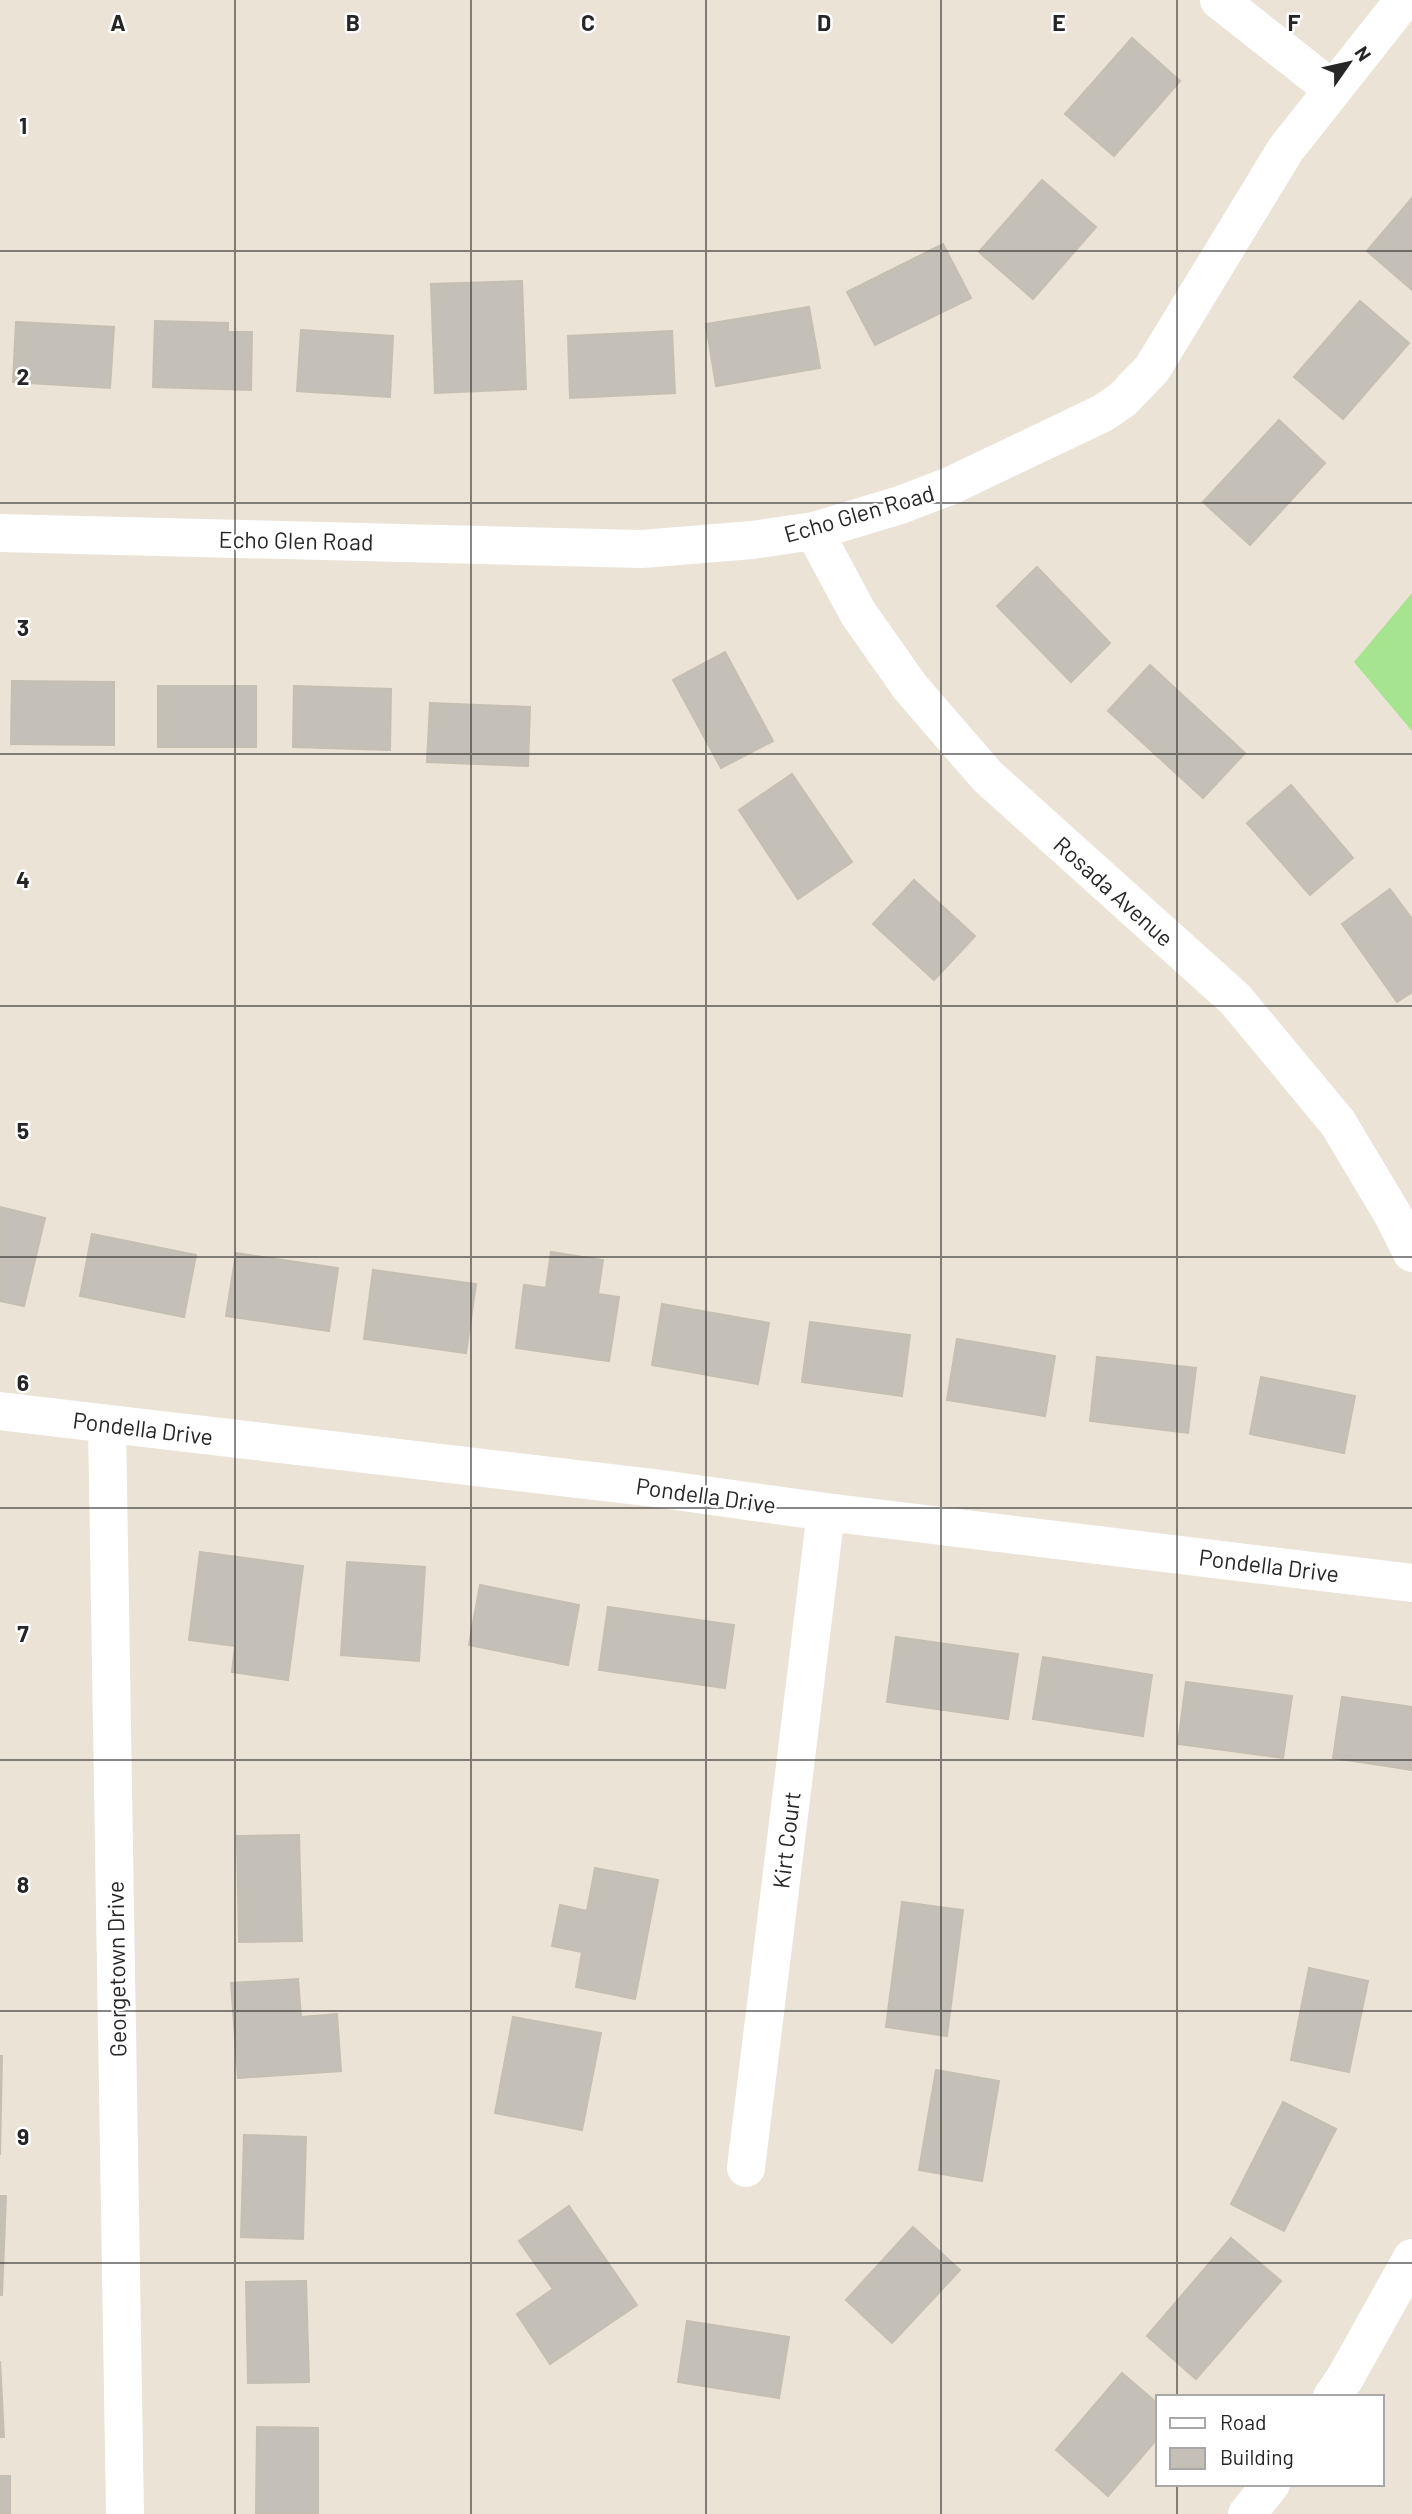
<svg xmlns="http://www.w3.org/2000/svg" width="1412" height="2514" viewBox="0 0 1412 2514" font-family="Barlow,sans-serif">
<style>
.green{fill:#a6e48f}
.building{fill:#c5c0b7;stroke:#c5bfb1;stroke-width:2}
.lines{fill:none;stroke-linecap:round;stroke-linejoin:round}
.minor{stroke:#fff;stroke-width:38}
.grid{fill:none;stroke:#262626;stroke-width:2;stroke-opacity:0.55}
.labels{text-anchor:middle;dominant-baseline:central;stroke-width:5;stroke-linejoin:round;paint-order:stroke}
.street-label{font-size:23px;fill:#262626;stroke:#fff}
.grid-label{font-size:23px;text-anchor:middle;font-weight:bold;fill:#262626;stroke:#fff;stroke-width:5;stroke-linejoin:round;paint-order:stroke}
</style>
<rect width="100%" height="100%" fill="#eae3d6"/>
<!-- green -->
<path class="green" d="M1412 593V731L1354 662Z"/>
<!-- building -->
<path class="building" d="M1132 38 1180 81 1114 156 1065 114Z
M1042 180 1096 227 1033 299 979 252Z
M1412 198V290L1367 251Z
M943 244 971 298 875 345 847 292Z
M522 281 526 389 435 393 431 284Z
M1360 301 1409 343 1343 419 1294 377Z
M809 307 820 368 716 386 706 324Z
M155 321 228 323V332H252L251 390 153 387Z
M16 322 114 327 110 388 13 382Z
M301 330 393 336 390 397 297 391Z
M672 331 675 393 570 398 568 336Z
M1279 420 1325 463 1250 545 1203 502Z
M1037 567 1110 643 1071 682 997 606Z
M725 652 773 741 721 768 673 680Z
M1150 665 1245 753 1203 798 1108 711Z
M12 681 114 682V745L11 744Z
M158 686H256V747H158Z
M294 686 391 689 390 750 293 747Z
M430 703 530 707 528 766 427 762Z
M792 774 852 862 798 899 739 810Z
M1291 785 1353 858 1310 895 1247 823Z
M914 880 975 936 934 980 873 924Z
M1390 889 1412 919V992L1397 1002 1342 924Z
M0 1207 45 1218 24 1306 0 1301Z
M92 1234 196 1255 184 1317 80 1296Z
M551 1252 603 1260 598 1294 619 1297 609 1361 516 1348 524 1285 546 1288Z
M236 1253 338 1268 329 1331 226 1316Z
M373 1270 476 1284 466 1353 364 1339Z
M662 1304 769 1323 758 1384 652 1365Z
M810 1322 910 1335 902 1396 802 1382Z
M957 1339 1055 1356 1045 1416 947 1400Z
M1097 1357 1196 1368 1188 1433 1090 1421Z
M1261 1377 1355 1396 1344 1453 1250 1434Z
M200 1552 303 1566 288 1680 232 1672 235 1646 189 1640Z
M347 1562 425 1567 419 1661 341 1655Z
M480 1585 579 1605 568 1665 469 1645Z
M608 1607 734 1625 725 1688 599 1670Z
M896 1637 1018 1654 1008 1719 887 1702Z
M1043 1657 1152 1675 1143 1736 1033 1719Z
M1186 1682 1292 1696 1283 1758 1178 1744Z
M1342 1697 1412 1707V1770L1333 1758Z
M299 1835 302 1941 239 1942 237 1836Z
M595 1868 658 1880 635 1999 576 1987 582 1952 552 1946 560 1905 587 1911Z
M902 1902 963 1910 947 2036 886 2027Z
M1309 1968 1368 1981 1349 2072 1291 2060Z
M298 1979 301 2017 337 2014 341 2071 238 2078 231 1983Z
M513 2017 601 2033 582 2130 495 2113Z
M0 2056H2L0 2155Z
M936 2070 999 2081 982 2181 919 2170Z
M1283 2102 1336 2129 1284 2231 1231 2204Z
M244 2135 306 2137 303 2239 241 2237Z
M0 2196H6L2 2295H0Z
M569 2206 637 2305 550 2364 517 2314 553 2289 519 2241Z
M913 2227 960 2270 892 2343 846 2300Z
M1231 2238 1281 2281 1196 2379 1147 2336Z
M306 2281 309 2382 248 2383 246 2282Z
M687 2321 789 2337 779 2398 678 2382Z
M0 2361 4 2437H0Z
M1122 2373 1158 2404V2438L1108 2496 1056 2450Z
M257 2427 318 2428V2514H256Z
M0 2476H10V2514H0Z"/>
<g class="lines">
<!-- minor -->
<path class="minor" d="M1219 0 1332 89
M814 531 858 613 910 687 987 776 1235 999 1338 1123 1393 1215 1412 1253
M0 533 642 549 752 540 814 531 900 505 950 486 1103 413 1122 400 1152 369 1286 149 1404 0
M0 1411 654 1488 826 1512 1412 1583
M107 1424 125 2514
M746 2168 826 1512
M1332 2397 1345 2378 1412 2258
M1247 2514 1271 2484"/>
</g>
<!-- grid -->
<path class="grid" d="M235 0V2514M471 0V2514M706 0V2514M941 0V2514M1177 0V2397M0 251H1412M0 503H1412M0 754H1412M0 1006H1412M0 1257H1412M0 1508H1412M0 1760H1412M0 2011H1412M0 2263H1412M1177 2484V2514"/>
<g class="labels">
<!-- street labels -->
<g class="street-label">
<text transform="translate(859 513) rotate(-16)">Echo Glen Road</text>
<text transform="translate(296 540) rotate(1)">Echo Glen Road</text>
<text transform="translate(1114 891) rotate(42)">Rosada Avenue</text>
<text transform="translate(143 1428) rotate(7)">Pondella Drive</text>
<text transform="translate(706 1495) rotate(8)">Pondella Drive</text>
<text transform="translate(1269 1565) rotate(7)">Pondella Drive</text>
<text transform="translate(786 1840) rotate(-83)">Kirt Court</text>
<text transform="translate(116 1969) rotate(-91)">Georgetown Drive</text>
</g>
</g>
<g class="grid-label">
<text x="118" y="31">A</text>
<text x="353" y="31">B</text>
<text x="588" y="31">C</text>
<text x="824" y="31">D</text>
<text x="1059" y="31">E</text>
<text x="1294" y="31">F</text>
<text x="23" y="134">1</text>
<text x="23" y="385">2</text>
<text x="23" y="636">3</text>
<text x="23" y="888">4</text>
<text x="23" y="1139">5</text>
<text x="23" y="1391">6</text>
<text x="23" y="1642">7</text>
<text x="23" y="1893">8</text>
<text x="23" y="2145">9</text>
</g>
<!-- legend -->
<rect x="1156" y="2395" width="228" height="91" fill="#ffffff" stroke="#a8a8a8" stroke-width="2"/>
<rect x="1170" y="2418" width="35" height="10" fill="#ffffff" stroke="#a8a8a8" stroke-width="2"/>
<text x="1220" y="2430" font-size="21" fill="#262626">Road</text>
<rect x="1170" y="2448" width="35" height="21" fill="#c5c0b7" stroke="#a8a8a8" stroke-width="2"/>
<text x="1220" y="2465" font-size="21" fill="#262626">Building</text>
<!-- north arrow -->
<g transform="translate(1349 63) rotate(56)" stroke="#ffffff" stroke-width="5" paint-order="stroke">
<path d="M0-5L12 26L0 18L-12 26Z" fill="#262626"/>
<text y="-10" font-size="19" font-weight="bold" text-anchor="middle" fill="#262626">N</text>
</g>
</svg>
